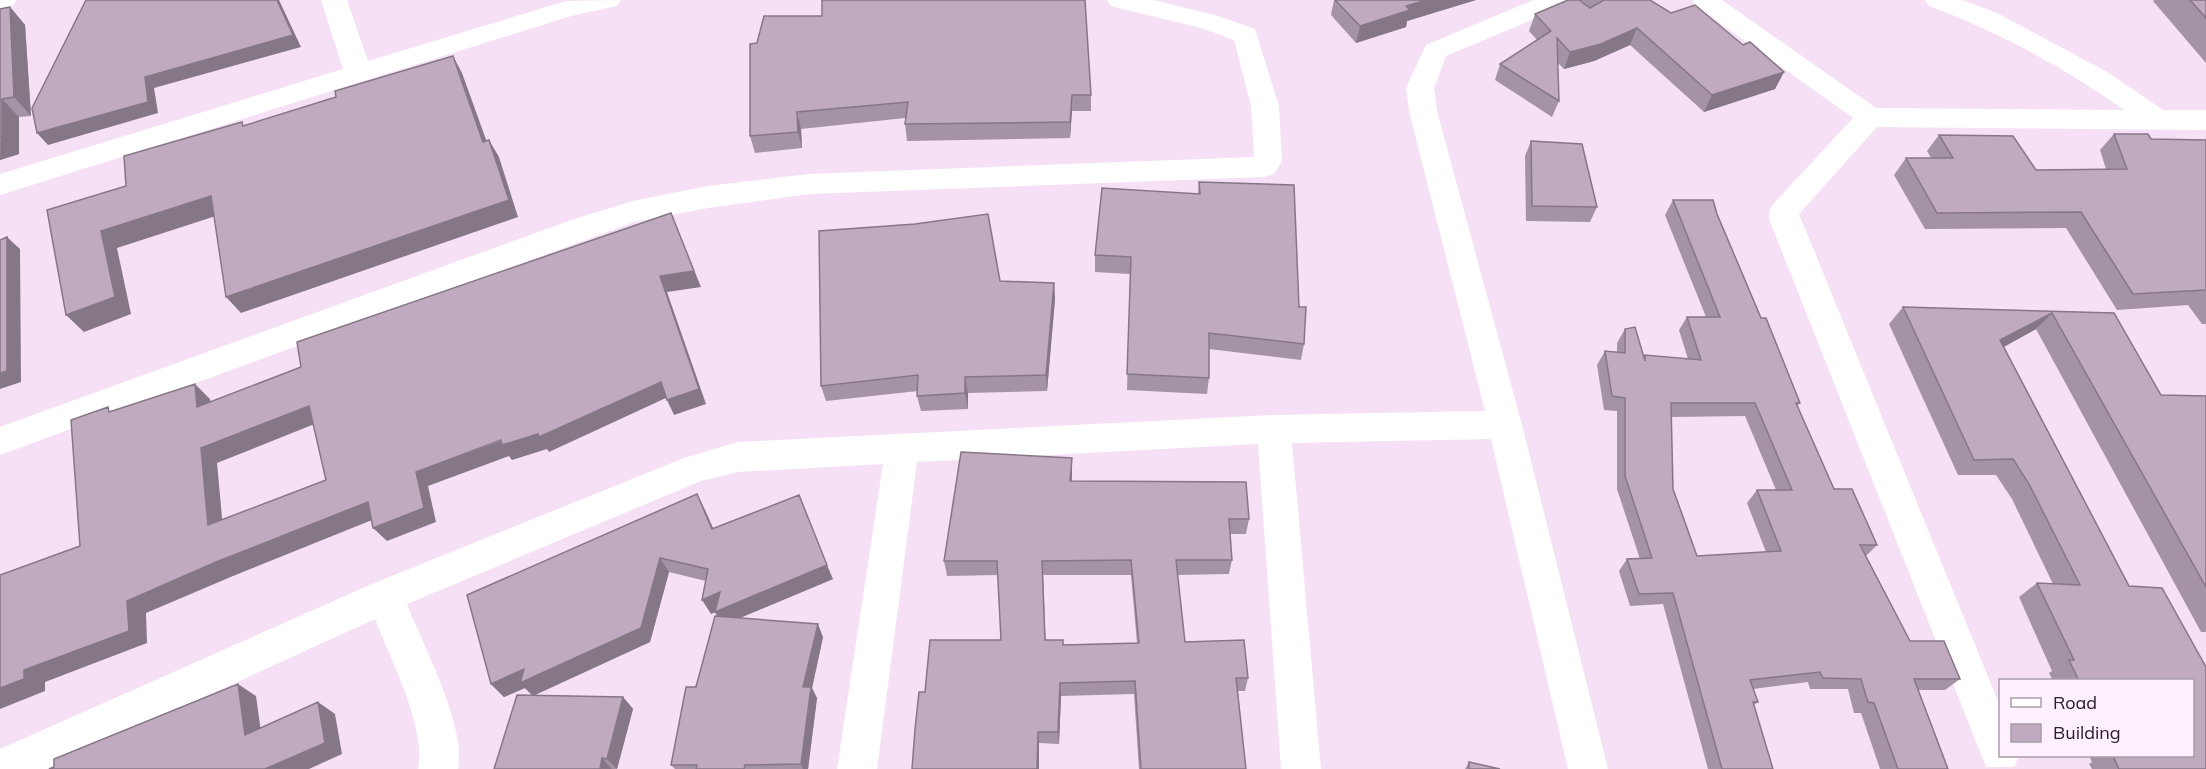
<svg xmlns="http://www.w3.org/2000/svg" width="2206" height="769" viewBox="0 0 2206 769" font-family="Mulish,sans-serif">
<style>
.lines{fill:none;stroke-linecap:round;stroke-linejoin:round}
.minor{fill:#fff;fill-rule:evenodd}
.wall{fill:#a492a5;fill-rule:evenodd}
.shaded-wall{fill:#867786}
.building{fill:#bfaac0;stroke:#867786;stroke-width:1.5;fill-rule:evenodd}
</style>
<rect width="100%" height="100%" fill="#f6e0f6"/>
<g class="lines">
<!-- minor -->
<path class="minor" d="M0 0H17L9 10 0 12Z
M321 0H347L368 61 566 1 621 0 617 6 571 16 0 195V174L343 69Z
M1107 0H1153L1218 16 1255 29 1279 106 1282 161 1274 174 1264 177 809 194 708 208 634 222 0 455V427L574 219 633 201 708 186 809 174 1254 157 1251 106 1234 40 1201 28 1111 6Z
M1533 0H1569L1565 6 1446 56 1434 88 1437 111 1522 425 1608 769H1568L1491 439 1292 443 1321 769H1281L1258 444 917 462 877 769H837L883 464 738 472 701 481 407 604C423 645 467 728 458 769H418C427 729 390 658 375 619L47 769H0V749L372 584 684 458 738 442 1274 415 1485 411 1409 111 1406 88 1426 45Z
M1692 0H1722L1876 108 2124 110C2064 67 1998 32 1929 6L1925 0H1962L1997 13 2109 73 2163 110H2206V130L1877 127 1799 214 2000 706V756H2019L2014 767H1986L1769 219V211L1774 203 1853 118 1696 6Z"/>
</g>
<!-- wall -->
<path class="wall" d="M1334 0H1476L1407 21 1406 27 1356 43 1331 15Z
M1568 0H1650L1671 13 1743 45 1784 72 1775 89 1704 112 1630 45 1594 61 1564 69 1557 62 1559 101 1552 117 1495 80 1500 64 1537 40 1529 31 1535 14Z
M2154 0H2206V63L2153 1Z
M10 7 25 25 31 116 19 117V154L0 160V9Z
M750 44 1091 95V111H1072L1070 138 907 141 905 124V118L801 129 802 148 755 153 750 136Z
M2114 134 2151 139 2206 140V324H2202L2188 305 2117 310 2066 228 1925 229 1894 175 1906 158H1931L1927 151 1939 135 2036 170 2106 169 2100 150Z
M1531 141 1597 207 1590 222 1526 221 1525 156Z
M1199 182 1299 307 1304 344 1301 360 1209 349V378L1207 394 1127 390 1130 274 1095 272V255L1198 194Z
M1673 200 1717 214 1761 318 1800 403 1797 406 1834 489 1877 545 1866 556 1910 641 1960 679 1945 690H1918L1948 769H1880L1861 713H1854L1848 689H1810L1808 682 1753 689 1758 702 1754 705 1773 769H1708L1663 604 1630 606 1619 571 1627 559H1640L1617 489V411L1604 410 1597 365 1605 351 1617 352V343L1625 329 1643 357 1645 355 1688 359 1679 330 1687 317H1706L1665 215ZM1745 416 1776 490H1757L1747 503 1766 552 1697 556 1673 489 1671 417Z
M1000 281 1054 283 1055 299 1047 391 968 393V409L921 411 917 396 918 391 826 401 821 386Z
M1903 307 2114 313 2161 395 2206 396V632H2201L2036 329 2004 347 2129 586 2162 588 2206 667V769H2092L2089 764 2092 762 2089 756H2193V681H2053L2049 673 2052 671 2019 597 2037 583 2053 584 2012 499 1996 475H1958L1889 324Z
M1072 458V481L1249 519 1246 534H1230L1232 560 1229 574 1177 575 1185 642 1248 678 1245 691H1238L1246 769H1139L1134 694 1061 696 1059 744 1039 743 925 692 1001 640 998 575 947 576 944 561ZM1043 575H1131L1137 643 1063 645 1045 640Z
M705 510 713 528 833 579 740 618 823 637 812 688 817 698 808 769H675L671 765 717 616 715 612 711 614 706 581 669 572 650 642 534 695 623 697 633 709 617 769H494L532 695 525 688 504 697 491 684Z
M1469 762 1500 769H1465Z"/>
<!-- shaded-wall -->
<path class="shaded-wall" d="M277 0H279L301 47 154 88 158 113 48 145 37 133 145 77Z
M1426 0H1476L1407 21 1406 27 1356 43 1360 26 1406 6Z
M10 7 25 25 31 116 14 97Z
M1637 28 1630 45 1594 61 1564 69 1570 52Z
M453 56 462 73 493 159 483 142Z
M1784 72 1775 89 1704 112 1712 95Z
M1072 95V111L1070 138V122Z
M2 99 19 117V154L0 160Z
M797 112 801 129 802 148 798 132Z
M489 140 499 157 518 217 241 313 226 297Z
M211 196 225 213 117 248 131 314 84 332 66 315 101 231Z
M671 213 701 287 667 292 706 404 674 415 667 400 660 276Z
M7 237 20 249 21 382 0 389V373Z
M1054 283 1055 299 1047 391 1046 375Z
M2052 313 2036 329 1985 357 2000 340Z
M965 377 968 393V409L965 393Z
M661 382 668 397 549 452 547 449 512 460 509 456 428 486 436 522 387 541 373 528 416 472Z
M195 384 210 399 212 422 197 407Z
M309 406 322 421 217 463 224 539 208 525 201 448Z
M1072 458V474L1071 496 1070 481Z
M697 494 705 510 720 544 712 529Z
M368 502 382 516 233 576 146 613 147 643 45 682V691L0 709V688L24 670 127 601 216 562Z
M660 558 669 572 650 642 533 696 525 688 504 697 491 684 524 669Z
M1042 561 1043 575 1046 654 1045 640Z
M827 565 833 579 723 625 715 612 711 614 702 600 720 592Z
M818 624 823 637 812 688 817 698 808 769H803L801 764 803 687Z
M1060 683 1061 696 1059 744 1058 732Z
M238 684 256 696 263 746 245 735Z
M623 697 633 709 617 769 607 759Z
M318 702 335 714 342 754 309 769H265Z
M1038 732 1039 743V769H1037Z
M602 758 612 769H600Z"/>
<!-- building -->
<path class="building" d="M86 0H277L293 35 145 77 148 102 37 133 32 108Z
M822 0H1085L1091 95H1072L1070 122 905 124 908 102 797 112 798 132 750 136V44L757 43 764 16H822Z
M1335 0H1426L1406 6 1410 10 1360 26Z
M1568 0H1579L1590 8 1604 0H1650L1671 13 1695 5 1743 45 1750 42 1784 72 1712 95 1637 28 1601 44 1570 52 1557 38 1559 101 1500 64 1551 31 1535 14Z
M2190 0H2206V18Z
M10 7 14 97 2 99V136L0 137V9Z
M453 56 483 142 489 140 509 200 226 297 211 196 101 231 115 297 66 315 47 210 126 186 124 156 242 122 243 126 336 97 335 91Z
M2114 134H2148L2151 139 2206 140V290L2133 294 2081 212 1937 213 1906 158H1953L1939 135 2013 136 2036 170 2127 169Z
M1531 141 1582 144 1597 207 1532 206Z
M1199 182 1294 185 1299 307H1306L1304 344 1209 333V378L1127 374 1131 257 1095 255 1102 188 1200 194Z
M1673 200H1713L1717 214 1761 318H1766L1800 403H1796L1834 489H1852L1877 545H1860L1910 641H1944L1960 679H1914L1948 769H1898L1874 703 1868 702 1861 679 1823 678 1820 672 1750 680 1758 702H1753L1773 769H1722L1673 593 1639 594 1627 559 1652 558 1625 476V398L1612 396 1605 351 1625 353V329L1635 327 1645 361V355L1701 360 1687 317H1720ZM1671 403H1755L1792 490H1757L1781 551 1697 556 1673 489Z
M671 213 694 271 660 276 699 389 667 400 661 382 539 437 538 434 502 445 501 440 416 472 424 508 373 528 368 502 216 562 127 601 129 631 24 670V679L0 688V575L80 546 71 420 108 407 109 412 195 384 197 407 301 367 297 342ZM309 406 326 480 208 525 201 448Z
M988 214 1000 281 1054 283 1046 375 965 377V393L917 396 918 375 821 386 819 231 915 224Z
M7 237V371L0 373V240Z
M1903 307 2114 313 2161 395 2206 396V587L2052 313 2000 340 2129 586 2162 588 2206 667V769H2119L2113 756H2193V681H2079L2069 660H2074L2037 583 2080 585 2029 484 2013 459 1974 460Z
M961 452 1072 458 1070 481 1246 482 1249 519H1229L1232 560H1176L1185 642 1244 640 1248 678H1236L1246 769H1141L1135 681 1060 683 1058 732H1038L1037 769H912L915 729 919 692H925L930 640H1001L997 561H944ZM1131 560 1139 643 1063 645V640H1045L1042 561Z
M697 494 712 529 799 495 827 565 715 612 720 592 702 600 708 569 660 558 641 628 520 683 524 669 491 684 467 595Z
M715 616 818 624 803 687H811L801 764 745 765 744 769H696L697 765H671L686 687H696Z
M238 684 245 735 318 702 325 743 265 769H49L54 767V759Z
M517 695 623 697 607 759 602 758 600 769H494Z
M1469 762 1500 769H1469Z"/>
<!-- legend -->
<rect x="1999" y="679" width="195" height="78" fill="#fef0fe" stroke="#a99da9" stroke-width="1.5"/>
<rect x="2011" y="698" width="30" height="9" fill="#ffffff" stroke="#a99da9" stroke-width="1.5"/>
<text x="2053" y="709" font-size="18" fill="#292029">Road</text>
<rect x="2011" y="724" width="30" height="18" fill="#bfaac0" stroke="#a99da9" stroke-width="1.5"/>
<text x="2053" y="739" font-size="18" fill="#292029">Building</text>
</svg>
